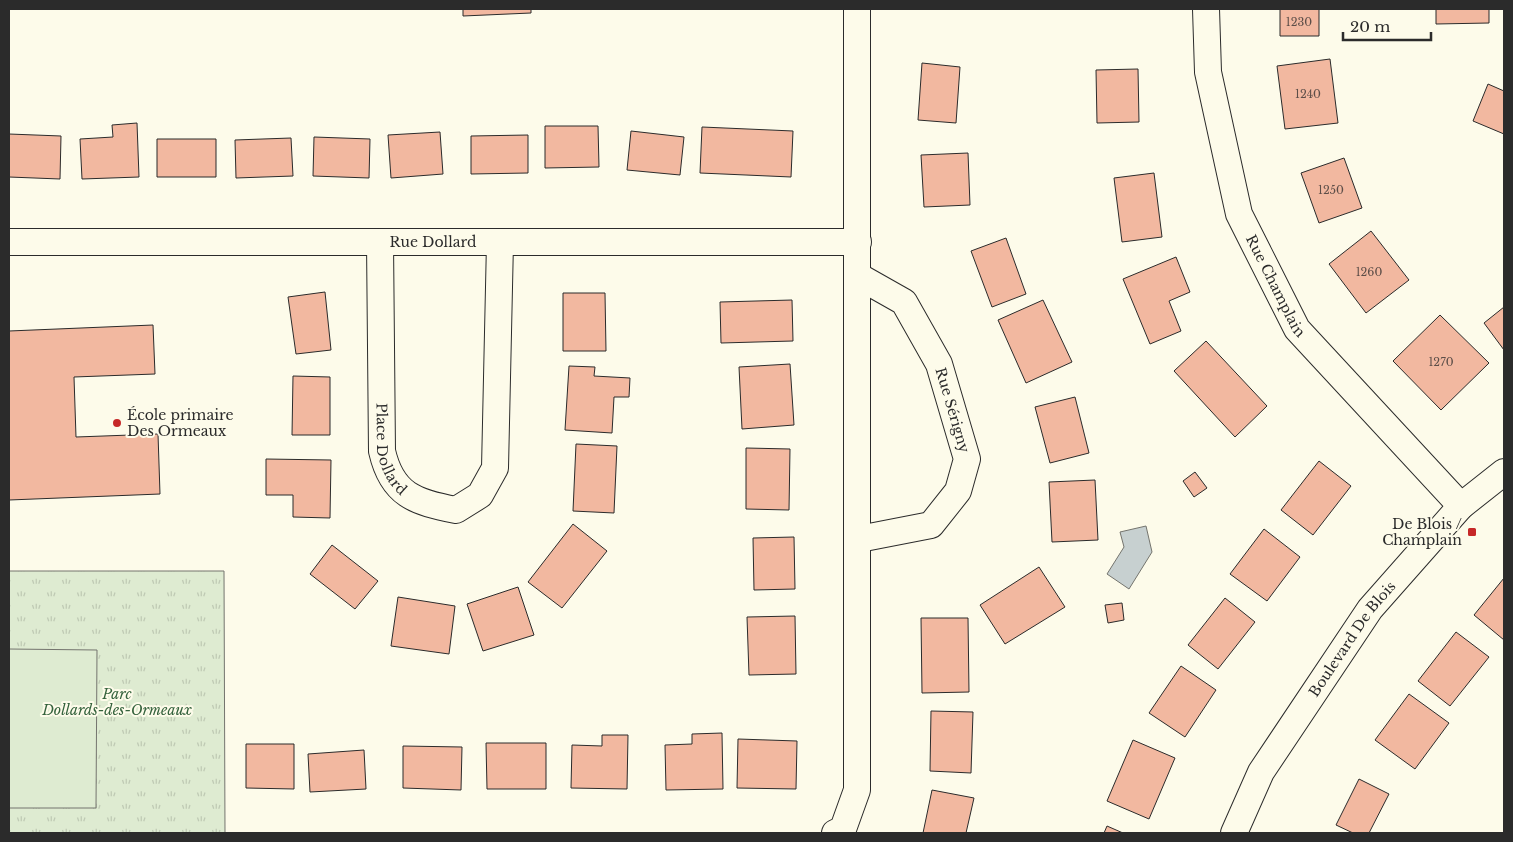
<svg xmlns="http://www.w3.org/2000/svg" width="1513" height="842" viewBox="0 0 1513 842" font-family="'Libre Baskerville',serif">
<style>
.park{fill:url(#park-tufts);stroke:#74746e}
.pitch{fill:#deebd1;stroke:#74746e}
.water{fill:#c7d0d0;stroke:#74746e}
.building{fill:#f2b8a0;stroke:#2b2b2b}
.lines{fill:none;stroke-linecap:round;stroke-linejoin:round}
.minor-casing{stroke:#2b2b2b;stroke-width:28}
.minor{stroke:#fdfbea;stroke-width:26}
.poi-dot{fill:#c62828;stroke:#fdfbea;stroke-width:2}
.labels{text-anchor:middle;dominant-baseline:central;stroke-width:4;stroke-linejoin:round;paint-order:stroke}
.number-label{font-size:11px;fill:#5d4e48}
.street-label{font-size:14px;fill:#2b2b2b;stroke:#fdfbea}
.poi-label{font-size:14px;fill:#2b2b2b;stroke:#fdfbea;text-anchor:start}
.park-label{font-size:14px;font-style:italic;fill:#34623c;stroke:#fdfbea}
</style>
<defs>
<pattern id="park-tufts" width="24" height="20" patternUnits="userSpaceOnUse" patternTransform="scale(1.25)"><rect width="24" height="20" fill="#deebd1"/><path d="M3 7l-1-3M5 7V3M7 7l1-3M15 17l-1-3M17 17v-4M19 17l1-3" fill="none" stroke="#bfcab4"/></pattern>
</defs>
<rect width="100%" height="100%" fill="#fdfbea"/>
<!-- park -->
<path class="park" d="M9 571H224L225 833H9Z"/>
<!-- pitch -->
<path class="pitch" d="M9 649 97 650 96 808H9Z"/>
<!-- water -->
<path class="water" d="M1146 526 1152 552 1129 589 1107 574 1124 547 1120 532Z"/>
<!-- building -->
<path class="building" d="M463 9H531V13L463 16Z
M1280 9H1319V36H1280Z
M1436 9H1489V23L1436 24Z
M1330 59 1338 123 1285 129 1277 66Z
M922 63 960 67 956 123 918 120Z
M1138 69 1139 122 1097 123 1096 70Z
M1488 84 1504 91V134L1473 121Z
M137 123 139 177 82 179 80 139 113 137 112 125Z
M545 126H598L599 167 545 168Z
M702 127 793 131 791 177 700 173Z
M631 131 684 137 680 175 627 170Z
M440 132 443 174 391 178 388 135Z
M9 134 61 136 60 179 9 177Z
M528 135V173L471 174V136Z
M314 137 370 139 369 178 313 176Z
M291 138 293 176 236 178 235 140Z
M157 139H216V177H157Z
M968 153 970 205 924 207 921 155Z
M1344 158 1362 208 1319 223 1301 173Z
M1154 173 1162 237 1122 242 1114 178Z
M1371 231 1409 280 1366 313 1329 264Z
M1006 238 1026 294 992 307 971 251Z
M1176 257 1190 292 1169 301 1181 331 1150 344 1123 279Z
M325 292 331 350 296 354 288 297Z
M563 293H605L606 351H563Z
M792 300 793 341 721 343 720 302Z
M1043 300 1072 362 1026 383 998 320Z
M1504 307V350L1484 323Z
M1440 315 1489 363 1441 410 1393 361Z
M153 325 155 374 74 377 76 437 158 434 160 494 9 500V331Z
M1206 341 1267 406 1235 437 1174 371Z
M790 364 794 425 742 429 739 367Z
M569 366 595 367 594 376 630 378 629 397H614L612 433 565 430Z
M293 376 330 377V435H292Z
M1075 397 1089 453 1050 463 1035 407Z
M576 444 617 446 614 513 573 511Z
M746 448 790 449 789 510 746 509Z
M266 459 331 460 330 518 293 517V495H266Z
M1319 461 1351 486 1313 535 1281 510Z
M1195 472 1207 488 1194 497 1183 481Z
M1095 480 1098 540 1052 542 1049 482Z
M573 524 607 551 562 608 528 582Z
M1264 529 1300 557 1267 601 1230 574Z
M794 537 795 589 754 590 753 538Z
M332 545 378 581 355 609 310 574Z
M1039 567 1065 607 1005 644 980 605Z
M1504 578V640L1474 615Z
M518 587 534 635 483 651 467 604Z
M398 597 455 606 449 654 391 646Z
M1225 598 1255 622 1218 669 1188 645Z
M1122 603 1124 620 1108 623 1105 605Z
M795 616 796 674 749 675 747 617Z
M921 618H968L969 692 922 693Z
M1456 632 1489 657 1450 706 1418 681Z
M1181 666 1216 690 1185 737 1149 713Z
M1409 694 1449 723 1415 769 1375 740Z
M931 711 973 712 971 773 930 771Z
M722 733 723 789 666 790 665 745 692 744V734Z
M602 735H628L627 789 571 788 572 745 602 746Z
M738 739 797 741 796 789 737 788Z
M1133 740 1175 758 1149 819 1107 801Z
M486 743H546V789H487Z
M246 744H294V789L246 788Z
M403 746 462 747 461 790 403 788Z
M364 750 366 789 310 792 308 754Z
M1359 779 1389 794 1369 833H1353L1336 825Z
M932 790 974 798 966 833H923Z
M1107 826 1123 833H1104Z"/>
<g class="lines">
<!-- minor casing -->
<g class="minor-casing">
<g id="minor">
<path id="s1" d="M1206 9 1208 72 1239 214 1297 329 1461 506"/>
<path id="s2" d="M9 242H858"/>
<path id="s3" d="M380 242 382 451C392 495 415 502 456 510L480 495 495 468 500 242"/>
<path id="s4" d="M858 276 904 302 939 364 967 459 958 491 931 525 859 539"/>
<path d="M835 833 843 829 857 790V9"/>
<path id="s5" d="M1234 833 1261 772 1370 609 1461 506 1504 472"/>
</g>
</g>
<!-- minor -->
<use href="#minor" class="minor"/>
</g>
<!-- markers -->
<g class="poi-dot">
<circle cx="117" cy="423" r="5"/>
<rect x="1467" y="527" width="10" height="10" rx="2.5"/>
</g>
<g class="labels">
<!-- number labels -->
<g class="number-label">
<text x="1299" y="22">1230</text>
<text x="1308" y="94">1240</text>
<text x="1331" y="190">1250</text>
<text x="1369" y="272">1260</text>
<text x="1441" y="362">1270</text>
</g>
<!-- street labels -->
<g class="street-label">
<text stroke="none"><textPath href="#s2" startOffset="424">Rue Dollard</textPath></text>
<text stroke="none"><textPath href="#s1" startOffset="289">Rue Champlain</textPath></text>
<text stroke="none"><textPath href="#s4" startOffset="172">Rue Sérigny</textPath></text>
<text stroke="none"><textPath href="#s3" startOffset="209">Place Dollard</textPath></text>
<text stroke="none"><textPath href="#s5" startOffset="228">Boulevard De Blois</textPath></text>
</g>
<!-- poi labels -->
<g class="poi-label">
<text x="127" y="415">École primaire<tspan x="127" dy="16">Des Ormeaux</tspan></text>
<text x="1462" y="524" text-anchor="end">De Blois /<tspan x="1462" dy="16">Champlain</tspan></text>
</g>
<!-- park labels -->
<g class="park-label">
<text x="117" y="694">Parc<tspan x="117" dy="16">Dollards-des-Ormeaux</tspan></text>
</g>
</g>
<!-- border -->
<rect width="1513" height="842" fill="none" stroke="#2b2b2b" stroke-width="20"/>
<!-- scale -->
<path d="M1343 32v8h88v-8" fill="none" stroke="#2b2b2b" stroke-width="2.5"/>
<text x="1350" y="32" font-size="15" fill="#2b2b2b" stroke="#fdfbea" stroke-width="4" paint-order="stroke">20 m</text>
</svg>
